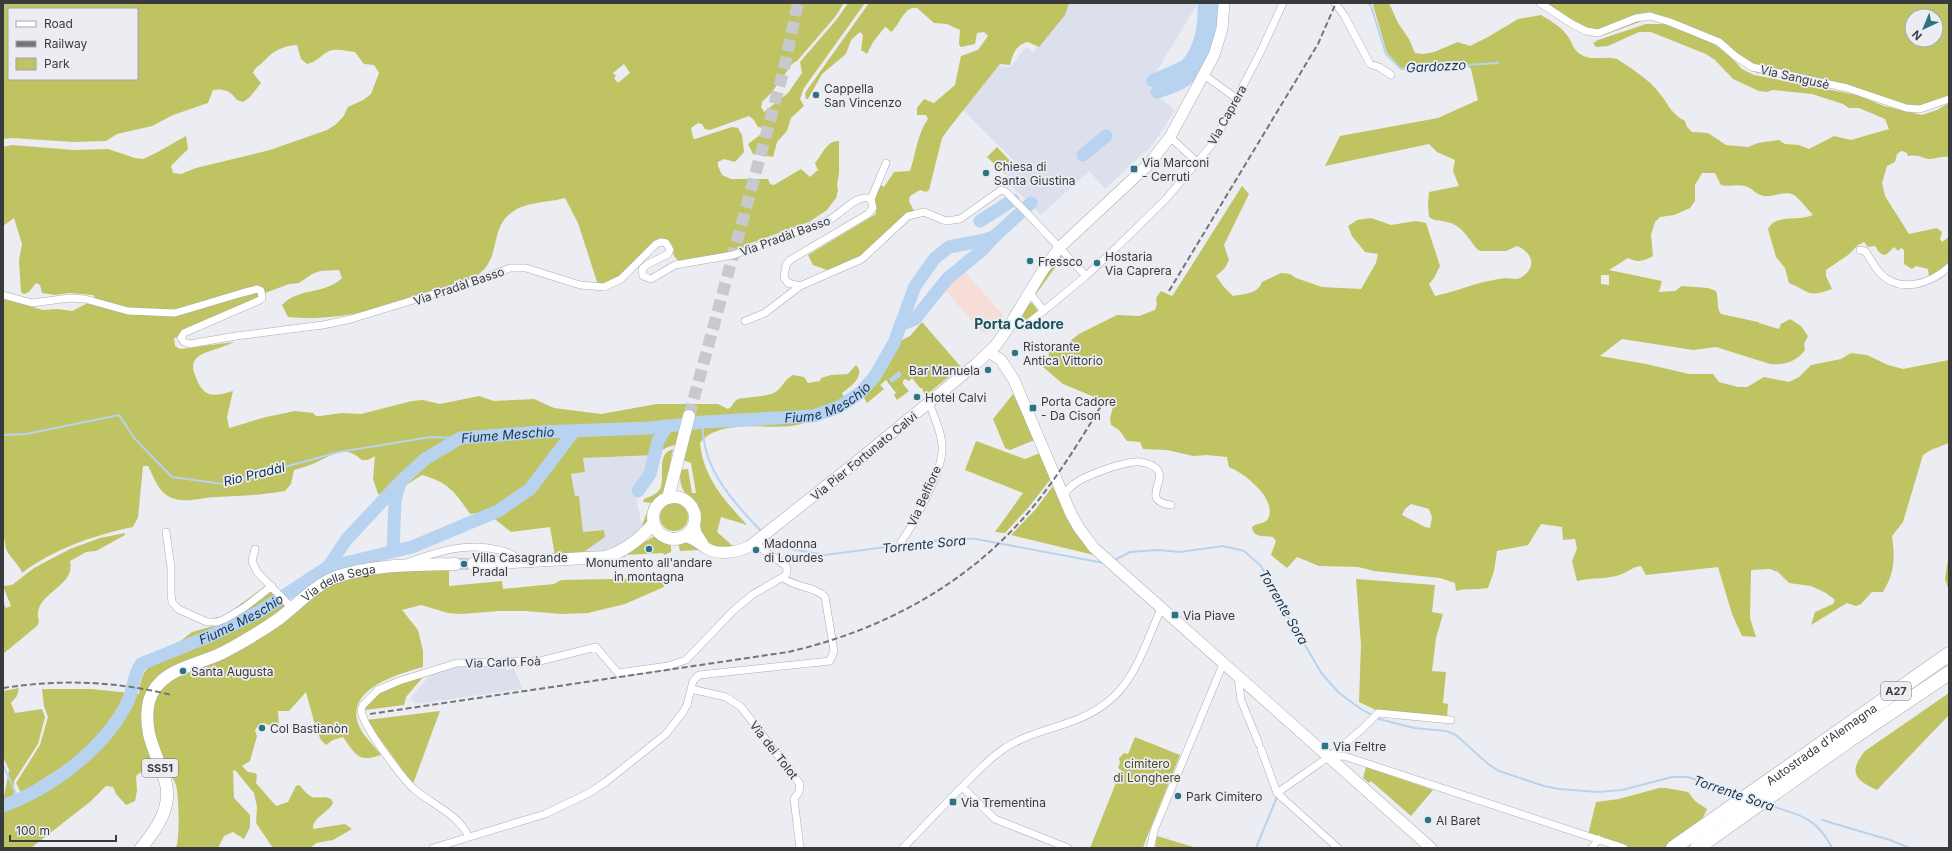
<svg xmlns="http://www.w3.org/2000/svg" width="1952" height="851" viewBox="0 0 1952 851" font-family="Inter,sans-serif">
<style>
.built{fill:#dce0ed}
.education{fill:#f7ddd7}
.green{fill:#c0c361;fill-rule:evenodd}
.water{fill:#b8d3f0}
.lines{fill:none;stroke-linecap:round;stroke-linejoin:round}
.stream{stroke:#b8d3f0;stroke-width:2}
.river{stroke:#b8d3f0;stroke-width:13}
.primary-tunnel{stroke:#c7c9ce;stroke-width:12;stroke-dasharray:12 6;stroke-linecap:butt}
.street-casing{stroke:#abadb3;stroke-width:8}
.secondary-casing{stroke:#abadb3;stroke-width:12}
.primary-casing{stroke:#abadb3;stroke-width:13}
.highway-casing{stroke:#abadb3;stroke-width:15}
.street{stroke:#fff;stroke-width:7}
.secondary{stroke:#fff;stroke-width:11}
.primary{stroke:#fff;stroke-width:12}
.highway{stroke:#fff;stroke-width:14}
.rail{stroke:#747578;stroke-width:2;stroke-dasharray:6 3;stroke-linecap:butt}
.poi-dot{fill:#2e7382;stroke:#ebedf3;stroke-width:1.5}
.labels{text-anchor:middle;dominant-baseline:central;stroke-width:3.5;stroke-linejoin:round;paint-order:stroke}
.shield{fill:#ebedf3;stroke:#6e7073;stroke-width:1}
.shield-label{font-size:11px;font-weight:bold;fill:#393a3c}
.street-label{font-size:12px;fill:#393a3c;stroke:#ebedf3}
.poi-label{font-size:12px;fill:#393a3c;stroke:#ebedf3;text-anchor:start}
.park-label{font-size:12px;fill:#4b4c22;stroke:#ebedf3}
.water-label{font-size:13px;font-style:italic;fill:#14314d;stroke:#ebedf3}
.quarter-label{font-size:14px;font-weight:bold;fill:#1a525e;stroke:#ebedf3}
</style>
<rect width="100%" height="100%" fill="#ebedf3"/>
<!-- built -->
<path class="built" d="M1069 3H1198L1150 82 1152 84 1150 87 1152 91 1175 110 1156 140 1147 152 1146 151 1105 189 1089 171 1041 215 1029 202 1003 179 1017 164 963 110 999 66 1010 67 1026 47 1033 52 1066 12Z
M649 456V467L645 479 635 493 643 530 615 548 585 556V551L605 537 604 530 583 532 579 496H575L571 474 585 472 583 458Z
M489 664 505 665 506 670 514 669 523 689 416 704 410 699 432 673 457 667Z"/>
<!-- education -->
<path class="education" d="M965 272 1004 316 984 334 944 289Z"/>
<!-- green -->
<path class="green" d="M3 3H844L835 17 798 60 792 64 772 92 762 102 761 107 764 112 788 93 802 73 800 62 837 19 848 3H865L804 88 800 99 804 106 791 118 787 131 777 142 773 157 753 154 748 144 765 131 764 128 758 127 753 119 749 116 710 130 705 129 702 124 698 123 691 128 693 138 695 139 732 127 738 128 742 135 744 152 735 162 724 159 718 162V166L722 175 731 179H768L770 184 774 185 801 169 810 177 818 170 815 163C822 155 827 140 839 141V173L837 185 838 190 836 198 827 210 809 222 748 244 735 251 681 264 674 256 671 243 663 239H657L625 274 599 288 578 223 565 198C548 203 526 201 511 213 489 229 502 260 476 276 417 297 352 324 288 317L282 305C299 287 325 295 342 278L339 270 320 271 312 274 299 283 289 284 265 293 263 289 174 310 132 309 108 303 96 299 93 295 69 293 55 295 42 293 40 285 36 283 29 292 24 294 21 292 19 261 22 244 14 218 3 226V147L12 145 74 150 108 149 135 158 143 159 156 153 186 136 188 149 171 166 173 173 181 174 196 168 270 150 327 130 335 125 343 117 348 107 363 100 371 94 379 73 374 65 364 64 355 52C347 51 336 48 329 51 321 55 317 62 307 64L301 59 297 45C282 46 273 51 263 62 259 66 255 67 253 73L261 83 250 97 243 102 237 100C231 91 224 88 213 90L208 103 173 115 152 126 117 134 106 141 74 142 12 138 3 139ZM9 9H137V79H9ZM624 64 630 73 618 83 614 78 616 76 613 73Z
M869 3H1069L1065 15 1039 47 1028 42C1016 44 1013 54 1010 65L1000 64 950 127 942 138 929 190 926 192 920 190 910 196 909 201 914 211 862 257 827 270 813 265 808 255 876 214 874 202 880 185 884 187 894 172 910 171C916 154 917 134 928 119L926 115H917V108L924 99 934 103 955 85 961 56 978 50 988 36 984 32 977 33 975 44 961 47 959 44 960 30 947 24 934 23 917 8C903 6 900 26 891 32L886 27 884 28 873 42 867 54 861 50 863 35 860 32 851 40 846 54 822 74 808 99H806L805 94 807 90Z
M1375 3H1389L1398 23 1409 39 1415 53 1424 54 1434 52 1458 42 1470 46 1488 37 1518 19 1541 15C1549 20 1560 26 1566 34 1572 40 1572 49 1580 54 1591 62 1605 55 1617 59 1632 69 1649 79 1660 94 1670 106 1670 113 1685 121L1687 127 1692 132 1708 133 1726 145 1748 147 1758 143 1779 140 1785 144 1799 145 1809 149 1834 136 1851 140 1889 129 1885 119 1859 108H1849L1843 104 1812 94 1773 90 1767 92 1759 91 1733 79 1715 60 1706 54 1651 32H1639L1608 46 1596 47 1593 43 1598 40 1646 24H1664L1710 41 1729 55 1742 69 1754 75 1857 95 1884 106 1922 115 1937 110 1949 103V157C1941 156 1936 159 1930 159 1922 159 1920 154 1908 156L1906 152 1901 151 1897 154 1895 162 1887 166 1882 183 1885 196 1909 234 1937 228 1942 232 1940 239 1942 242 1949 237V266L1929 277 1928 269 1916 266 1912 269 1904 264V250L1901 248 1898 251 1894 247 1887 254 1883 255 1878 251 1876 247 1874 246 1868 247 1864 242 1858 245 1848 255 1826 270V276L1832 289C1807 298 1811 292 1789 283L1785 268 1776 257 1768 229C1777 213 1797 222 1813 215 1807 209 1801 200 1794 195 1786 190 1773 197 1764 196 1756 195 1753 188 1745 186 1737 184 1729 187 1721 185L1715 173H1702L1695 185V201L1690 208 1674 215 1660 217 1655 222 1651 235 1653 256C1644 261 1638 263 1628 258L1609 270 1662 281 1659 292 1675 291 1682 286 1708 288 1716 291C1719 299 1716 308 1721 314L1758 322 1759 323 1779 329 1781 324 1790 319 1801 326 1808 336 1804 344 1805 350C1796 362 1785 365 1770 364L1716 347 1693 350 1622 339 1600 356 1646 364 1689 374H1713L1719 382 1738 387H1747L1764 377 1789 382 1799 377 1811 365 1841 359 1851 353 1867 355 1888 365 1903 369 1949 360V443L1931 450 1923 455 1903 522 1892 536C1895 559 1895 572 1883 592H1872L1861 604 1856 606 1847 603 1811 625 1815 612 1833 604 1835 600 1826 593 1811 586 1789 583 1778 572 1770 569 1751 570 1750 618 1756 637 1742 636 1732 614 1718 567 1646 575 1641 566C1633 567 1631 570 1624 573 1610 580 1592 577 1577 581L1572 561 1577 549 1575 539 1563 540 1562 527 1541 524 1528 545 1497 551 1494 571 1488 588C1476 590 1467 588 1456 591L1455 583 1440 578 1374 571 1358 567 1319 566 1297 557 1287 568 1271 555 1276 541 1273 537C1265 536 1253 538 1252 527 1256 523 1265 524 1268 519 1278 499 1244 473 1229 467L1227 457 1207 455 1193 456 1167 450 1143 449 1140 442 1127 441 1119 430 1111 425 1110 418 1113 407 1111 404 1063 384 1043 367C1050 362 1049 355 1048 348L1060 349 1079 334 1117 315 1139 316 1155 310 1157 304 1156 298 1161 291 1172 296 1173 295 1242 186 1249 194 1224 245 1229 260 1225 268 1216 276 1223 286 1233 296C1244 294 1258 294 1262 282L1281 273 1290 274 1296 278 1322 287 1361 289 1376 263 1378 254 1365 252 1352 236 1348 226 1357 220 1371 218 1391 225 1416 221 1426 223 1440 266 1434 278 1429 284 1435 296C1450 293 1465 287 1480 283 1488 281 1497 279 1505 278 1510 278 1516 280 1520 278 1537 269 1534 253 1517 246L1506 251H1480L1477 249C1468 238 1462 225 1447 222 1440 220 1436 222 1429 217L1428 204 1429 192 1459 186 1453 171 1455 160 1437 152 1429 144 1325 166 1340 136 1438 118 1478 100 1471 69 1466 64 1401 68 1387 53 1373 5ZM1601 275H1609V285L1601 284ZM1411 504 1429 509 1432 517 1430 528 1425 527 1402 515 1405 509Z
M1538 3H1949V100L1922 111 1858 92 1758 73C1739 68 1729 47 1711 38 1696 30 1669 25 1652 20H1645L1604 35 1593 36ZM1912 16H1936V40H1912Z
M997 147 1014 165 1005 174 987 157Z
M1061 255 1062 258 1036 294 1035 290Z
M259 292 260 297 181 337 174 338 175 346 180 349 234 342C224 348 201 351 195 360 192 365 193 370 195 375 203 398 212 397 233 391L227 417 229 428 266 417 295 411 313 413 316 416H320L342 413 361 414 412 401 423 400 440 404 479 396 494 401 534 399 554 408 601 414 657 404H718L728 409C733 407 733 401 738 399 750 396 767 398 777 391 783 386 785 379 793 375L804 377 808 383 820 381 821 378 831 375 848 374 856 365C866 376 850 387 842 393L846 401C830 411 811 423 792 426 766 429 718 419 700 443 703 477 725 501 747 525L721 517 717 532 734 547 714 546 702 537C700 529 699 514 697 509 689 491 679 496 680 470L688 469 692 493H696L691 463 683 460 687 444C674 445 666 445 657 455L583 458 585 472 571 474 575 496H579L583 532 604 530 605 537 585 551V556H555L550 527 511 532 486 512 470 514C456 493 448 482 422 475L403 487 402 493 378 494 373 479 375 456 368 460H362C344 444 333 455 315 463 308 466 301 468 294 470L291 484 285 491C262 495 240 496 217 497 202 497 182 505 168 496 158 491 153 475 148 466H143L138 517 133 527C94 535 54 549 22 573 19 564 11 559 7 551 4 546 6 541 3 535V298L43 310 57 309 72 311 88 303 175 316Z
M1029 303H1032L1038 311 1024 321H1022L1020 318Z
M922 322 961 367 925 396 922 388H920L912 378 909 381 905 379 903 381V384L909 391 897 400 894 395 896 393 886 380 880 385 884 389 867 403 864 398 886 368 898 342 910 336Z
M1013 394 1035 440 1010 450 1005 448 993 419Z
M976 441 1025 459 1040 453 1053 476 1028 508 1005 533 995 532 1023 493 965 470Z
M673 449C669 466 669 493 654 503L643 502 644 499C649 497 656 495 660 489 666 475 655 455 673 449Z
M1056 482 1094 555 1011 535 1035 510Z
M660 517a14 14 0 1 1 28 0a14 14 0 1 1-28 0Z
M648 510 651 514 650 520 643 530 642 525Z
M125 533V535L96 551 86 552 70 561C77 588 30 593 39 622L37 626 3 654V602L6 608 11 606 3 586 12 585 34 568 70 549 100 538Z
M653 537C663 536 673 541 671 552L664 555 663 553 625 555V557H618Z
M684 540 699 550 680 551 678 542Z
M1949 553V591L1945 579Z
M449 564V586L502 581 503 589 554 584 561 580 662 578 664 587 625 604 588 613 561 614 526 611H499L461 614 448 613 421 605 402 610 418 630 423 651V667C398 674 341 690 360 728 365 738 375 746 381 755 358 763 356 755 343 737L333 740 326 745 321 740 316 729 306 692 289 711H278L279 727 276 728 264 723 256 728 255 731 257 736 250 761 242 766 248 772 255 773 257 775 256 783 276 806 288 802 296 786 299 785C303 789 307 795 312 797 318 799 324 795 331 799L333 803C329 812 312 818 313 829L345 824 352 829 333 840 316 843 310 848H273L256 823 257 807 254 793 235 770 233 771 234 798 250 815V827L244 839 233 832 224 836 218 848H176C180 838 179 796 176 785 173 776 165 769 158 763L147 767 136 776 137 791 135 801 126 805 116 794 113 787 106 786 91 801 31 848H3V811C41 796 78 772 106 741L97 736 81 755 21 793 16 783 40 745 48 717 44 706 42 689H92L139 694C142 663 152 664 178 655L174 646 192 632 213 626 212 618 224 616 267 585 292 611 336 578Z
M1356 579 1435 585 1432 612 1443 614 1436 638 1432 671 1446 672 1443 703 1448 704 1447 718 1378 711 1359 702 1361 645Z
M423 677 406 697 404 705 365 710C367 693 408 681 423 677Z
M19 688 17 696 11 703 15 713 42 709 45 717 38 744 14 781V798L3 802 9 770 3 757V691Z
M1949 693V715L1877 790C1855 780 1848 772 1865 751Z
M440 711 413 784 366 720Z
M1135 737 1180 755 1145 842 1143 848H1090L1121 770 1118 768 1120 763 1119 758 1124 753 1128 754Z
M1366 767 1433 790 1411 816 1371 781 1369 783 1363 778Z
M1659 788H1666L1688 792 1695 801 1707 809 1693 838 1685 848H1628L1588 835 1596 802 1619 799Z
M1157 836 1197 848H1155Z"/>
<!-- water -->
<path class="water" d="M899 371 902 375 892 383 889 379Z"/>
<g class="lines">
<!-- stream -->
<path class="stream" d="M1368 3 1371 6 1386 54 1401 69 1498 63
M703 422C700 466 733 502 761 531
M3 435 26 434 119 415 135 439 172 477 223 484 339 452 431 437 460 438
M767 537 791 549 825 555 955 538 976 539 1104 563
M1113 561 1130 552 1158 550 1180 552 1223 546 1244 551 1261 566 1286 613 1322 674 1339 693 1361 709 1379 719 1414 728 1446 731 1456 735 1488 764 1499 771 1544 786 1559 789 1598 792 1622 790 1672 777H1688L1739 795
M3 765 19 800
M1768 805C1799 815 1816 816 1832 848
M1822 820 1890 840 1910 848
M1256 848 1277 797"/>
<!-- river -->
<g class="river">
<path d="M1153 81 1186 66C1201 49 1205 25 1204 3"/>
<path d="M1157 92C1166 89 1177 86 1185 80 1210 64 1215 30 1215 3"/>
<path d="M1083 155 1106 136"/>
<path d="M980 221 1013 200"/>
<path d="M900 325 915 319 947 279 981 251 994 237"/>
<path d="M638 491 650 474 658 441 667 426"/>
<path d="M393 551 395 500 400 483"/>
<path d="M328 567 412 547 498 511 530 489 574 431"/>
<path id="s1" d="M3 806C52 788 107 747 129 699 134 687 133 675 141 664L212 635 259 612 328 567 346 540 401 481 425 459 460 438 540 432 650 428 703 422 813 416 839 407 861 392 875 376 894 343 915 286 935 258 949 247 985 240 995 236 1031 203"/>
</g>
<!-- primary-tunnel -->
<path class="primary-tunnel" d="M689 416 783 73 798 3
M456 564H473"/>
<!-- street casing -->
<g class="street-casing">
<path id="street" d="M1335 3 1344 15 1370 64 1379 67 1391 75
M1540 3 1572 24 1586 31 1598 33 1636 18 1650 16 1670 22 1719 42 1735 56 1752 67 1847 88 1906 108 1920 109 1949 99
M1204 75 1236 98
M1170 137 1197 162
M871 199 886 163
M1860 250 1865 251C1870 258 1875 268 1881 274 1901 294 1931 283 1949 267
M1029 292 1044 311
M3 295 32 303 70 298 85 299 128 311 175 313 242 293 257 289 261 291 262 298 260 300 184 333 181 338 184 342 190 344 236 336 323 325 351 319 476 281 510 268H526L580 285 604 287 621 279 656 244 661 242 666 243 670 250 668 254 648 264 642 269 643 276 651 279 675 265 733 255 827 221C841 215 857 192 871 199L873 208 868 214 790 260 786 265 784 277 788 283 800 286
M745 321 765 313 800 286 862 259 908 216 924 212 946 221 960 219 1001 190 1006 192 1026 212 1086 276
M1025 326 1086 276 1117 247 1166 199 1214 142 1261 51 1283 3
M1063 494C1068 490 1072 485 1077 482 1090 474 1120 463 1135 462 1141 461 1151 464 1156 468 1169 480 1139 501 1171 505
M166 532 171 567V594L172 602 178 609 207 622H217L225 619 245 607 272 586
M901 542C914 524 944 468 942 447 942 433 934 416 929 403
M255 549 252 561 257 572 292 608
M409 562C439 551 467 542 499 550 508 552 514 554 519 562
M1238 677 1241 700 1259 744
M691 689 726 697 741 707 800 784 799 792 794 799 800 848
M1261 749 1277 793 1338 848
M1328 757 1344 756 1624 848
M962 787 995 819 1068 848
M1277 793 1334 753 1362 729 1378 713 1451 720
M469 837C457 813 434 806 414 789 402 778 362 725 361 710L363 705 378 690 399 681 457 663 540 661 596 647 618 673 668 666 686 660 733 611 752 595 786 575 787 570 786 566 762 549 756 543
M433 848 545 814 589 793 607 781 666 734 683 712 687 705 693 681 699 675 830 661 834 651 825 597C815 586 795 588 784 578
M903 848C923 827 942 807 962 787 976 773 989 758 1005 748 1026 734 1050 730 1073 721 1131 700 1138 660 1161 609
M1150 848 1155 828 1223 664
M1592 848 1598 839"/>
</g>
<!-- secondary casing -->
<g class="secondary-casing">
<path id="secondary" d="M989 352 1001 360 1014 380 1071 514 1079 528 1094 548 1431 848
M694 524 696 533 703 544
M684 536C693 538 699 543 706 548 719 556 738 552 750 546L855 463 976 364 996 345 1008 328 1043 270 1060 247 1149 164 1170 137 1214 55 1222 29 1224 3"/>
</g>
<!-- primary casing -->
<g class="primary-casing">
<g id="primary">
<circle cx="674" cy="518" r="21"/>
<path d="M668 498 689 416"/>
<path d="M473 564 605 557C624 552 641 538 654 523"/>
<path id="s2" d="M141 848C157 829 173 806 165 780 160 764 153 750 149 734 147 723 146 713 149 701 159 667 199 666 226 651 245 641 263 630 280 618 298 604 315 585 336 577 374 564 416 565 456 564"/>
</g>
</g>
<!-- highway casing -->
<g class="highway-casing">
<g id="highway">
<path id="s3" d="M1673 848 1949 654"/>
<path d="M1697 848 1851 739 1949 673"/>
</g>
</g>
<!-- street -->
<use href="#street" class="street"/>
<!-- secondary -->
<use href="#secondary" class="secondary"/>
<!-- primary -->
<use href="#primary" class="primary"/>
<!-- highway -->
<use href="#highway" class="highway"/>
<!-- rail -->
<path class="rail" d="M1169 291 1318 44 1336 3
M3 688C62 679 114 681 172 695
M370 714 788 652C885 630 974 581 1037 502 1062 470 1083 436 1104 401"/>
</g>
<!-- markers -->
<g class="poi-dot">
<circle cx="816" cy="95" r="4"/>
<rect x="1130" y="165" width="8" height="8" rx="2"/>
<circle cx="986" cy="173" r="4"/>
<circle cx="1030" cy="261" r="4"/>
<circle cx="1097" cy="263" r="4"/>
<circle cx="1015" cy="353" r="4"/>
<circle cx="988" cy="370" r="4"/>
<circle cx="917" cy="397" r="4"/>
<rect x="1029" y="404" width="8" height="8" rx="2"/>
<circle cx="649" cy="549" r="4"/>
<circle cx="756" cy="550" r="4"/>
<circle cx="464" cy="564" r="4"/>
<rect x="1171" y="611" width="8" height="8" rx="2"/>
<circle cx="183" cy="671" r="4"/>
<circle cx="262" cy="728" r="4"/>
<rect x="1321" y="742" width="8" height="8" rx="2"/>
<circle cx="1178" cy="796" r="4"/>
<rect x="949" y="798" width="8" height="8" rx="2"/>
<circle cx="1428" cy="820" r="4"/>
</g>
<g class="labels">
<!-- shield labels -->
<g class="shield">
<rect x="1881" y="682" width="30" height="18" rx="3"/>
<rect x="142" y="759" width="36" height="18" rx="3"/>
</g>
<g class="shield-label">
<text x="1896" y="691">A27</text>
<text x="160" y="768">SS51</text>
</g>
<!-- street labels -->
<g class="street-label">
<text transform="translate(1795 77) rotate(13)">Via Sangusè</text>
<text transform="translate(1227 115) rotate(-61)">Via Caprera</text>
<text transform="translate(785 236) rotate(-20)">Via Pradàl Basso</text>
<text transform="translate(459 286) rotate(-19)">Via Pradàl Basso</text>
<text transform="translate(864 456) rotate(-39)">Via Pier Fortunato Calvi</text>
<text transform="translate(924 496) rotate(-66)">Via Belfiore</text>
<text stroke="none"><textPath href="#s2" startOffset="386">Via della Sega</textPath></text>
<text transform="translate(503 662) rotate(-2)">Via Carlo Foà</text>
<text stroke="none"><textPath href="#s3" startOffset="181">Autostrada d'Alemagna</textPath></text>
<text transform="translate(774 750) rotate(52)">Via dei Tolot</text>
</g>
<!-- poi labels -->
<g class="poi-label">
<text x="824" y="88">Cappella<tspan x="824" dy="14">San Vincenzo</tspan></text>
<text x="1142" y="162">Via Marconi<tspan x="1142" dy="14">- Cerruti</tspan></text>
<text x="994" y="166">Chiesa di<tspan x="994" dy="14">Santa Giustina</tspan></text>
<text x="1105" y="256">Hostaria<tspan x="1105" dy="14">Via Caprera</tspan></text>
<text x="1038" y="261">Fressco</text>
<text x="1023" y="346">Ristorante<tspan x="1023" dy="14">Antica Vittorio</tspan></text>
<text x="980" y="370" text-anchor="end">Bar Manuela</text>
<text x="925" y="397">Hotel Calvi</text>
<text x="1041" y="401">Porta Cadore<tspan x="1041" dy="14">- Da Cison</tspan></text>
<text x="764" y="543">Madonna<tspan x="764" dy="14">di Lourdes</tspan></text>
<text x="472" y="557">Villa Casagrande<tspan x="472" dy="14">Pradal</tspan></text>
<text x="649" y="562" text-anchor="middle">Monumento all'andare<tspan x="649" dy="14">in montagna</tspan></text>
<text x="1183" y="615">Via Piave</text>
<text x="191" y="671">Santa Augusta</text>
<text x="270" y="728">Col Bastianòn</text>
<text x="1333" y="746">Via Feltre</text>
<text x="1186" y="796">Park Cimitero</text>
<text x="961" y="802">Via Trementina</text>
<text x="1436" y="820">Al Baret</text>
</g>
<!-- park labels -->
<g class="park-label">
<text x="1147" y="763">cimitero<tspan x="1147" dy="14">di Longhere</tspan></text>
</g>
<!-- water labels -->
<g class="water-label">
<text transform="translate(1436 66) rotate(-3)">Gardozzo</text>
<text stroke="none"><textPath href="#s1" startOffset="976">Fiume Meschio</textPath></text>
<text stroke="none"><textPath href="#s1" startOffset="652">Fiume Meschio</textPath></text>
<text transform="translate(254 474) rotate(-14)">Rio Pradàl</text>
<text transform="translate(924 544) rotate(-6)">Torrente Sora</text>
<text transform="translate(1284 607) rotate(60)">Torrente Sora</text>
<text stroke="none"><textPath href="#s1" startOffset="316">Fiume Meschio</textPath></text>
<text transform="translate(1734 793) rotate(19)">Torrente Sora</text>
</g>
<!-- quarter labels -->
<g class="quarter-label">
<text x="1019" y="323">Porta Cadore</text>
</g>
</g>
<!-- border -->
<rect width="1952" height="851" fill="none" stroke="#393a3c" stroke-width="8"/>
<!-- legend -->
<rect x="8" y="8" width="130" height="72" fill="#ebedf3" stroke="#a4a5aa"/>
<rect x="16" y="21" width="20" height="6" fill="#ffffff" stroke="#a4a5aa"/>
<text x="44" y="28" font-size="12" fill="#393a3c">Road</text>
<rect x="16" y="41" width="20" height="6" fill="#747578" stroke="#a4a5aa"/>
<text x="44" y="48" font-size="12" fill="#393a3c">Railway</text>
<rect x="16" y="58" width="20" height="12" fill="#c0c361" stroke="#a4a5aa"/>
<text x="44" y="68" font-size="12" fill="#393a3c">Park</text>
<!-- north arrow -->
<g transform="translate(1924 28) rotate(224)"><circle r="19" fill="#ebedf3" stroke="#a4a5aa"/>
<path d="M0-3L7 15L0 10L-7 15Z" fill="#2e7382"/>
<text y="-6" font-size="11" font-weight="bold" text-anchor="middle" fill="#393a3c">N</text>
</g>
<!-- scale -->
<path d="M10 835v6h106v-6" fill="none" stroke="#393a3c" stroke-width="2"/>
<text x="16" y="835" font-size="12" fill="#393a3c" stroke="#ebedf3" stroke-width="3" paint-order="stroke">100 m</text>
</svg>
